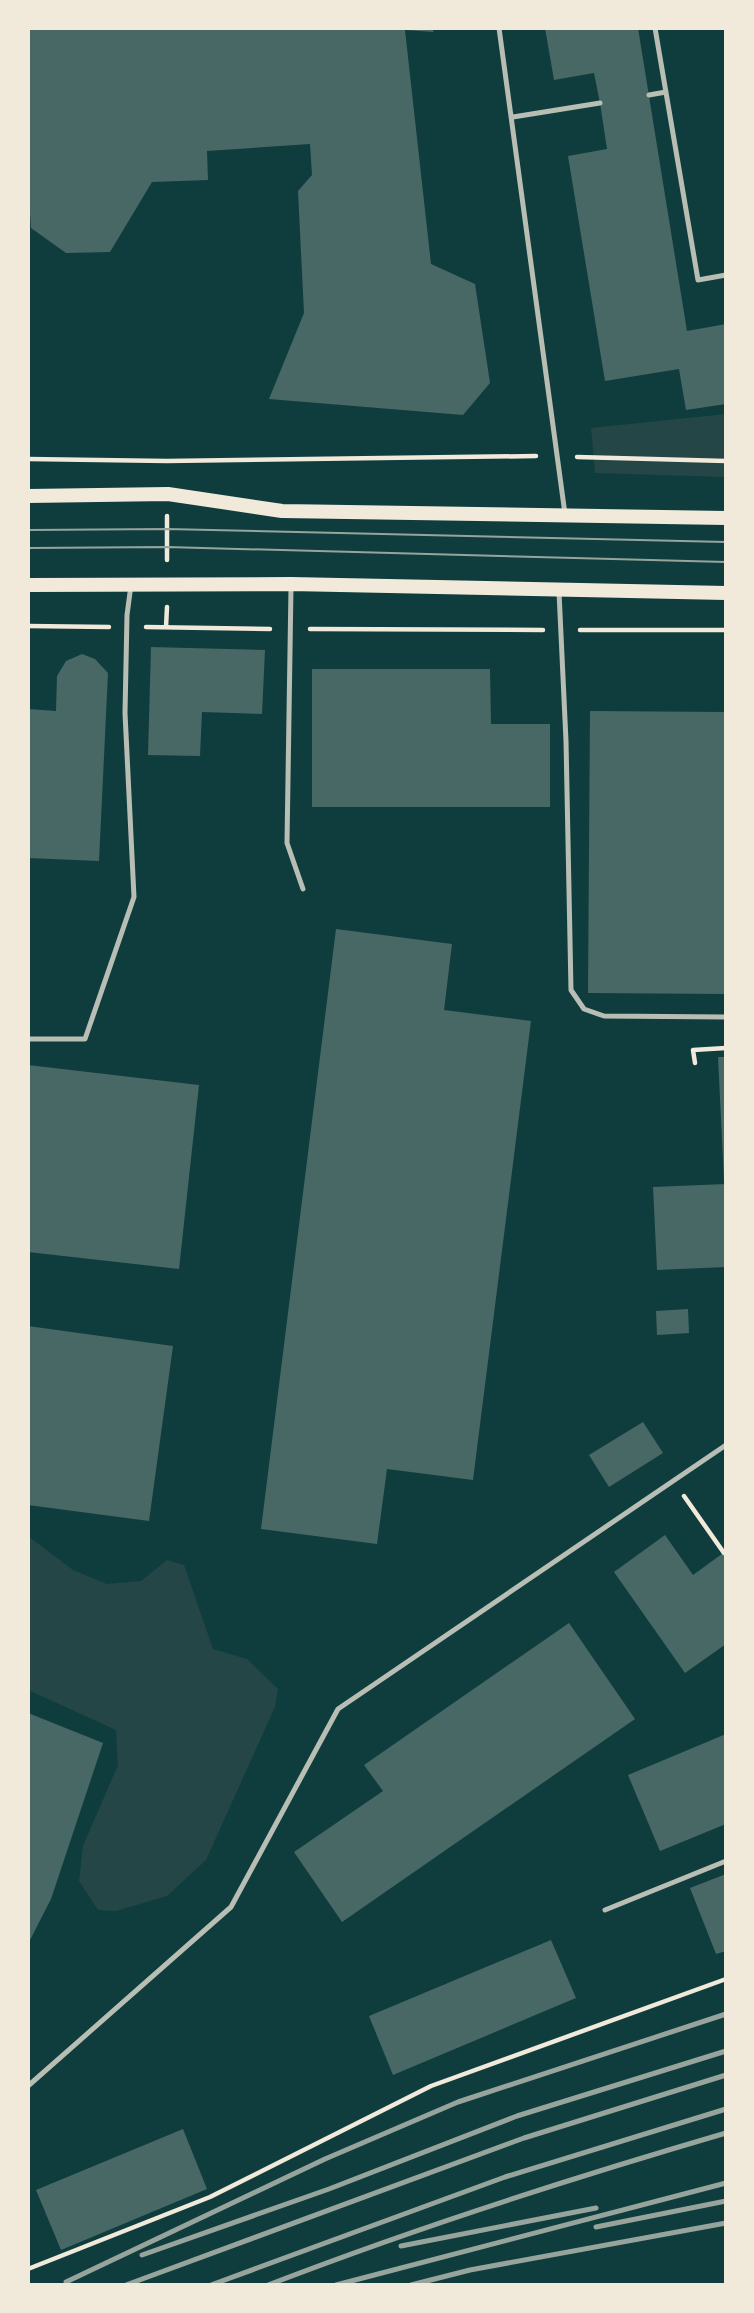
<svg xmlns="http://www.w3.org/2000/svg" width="754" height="2313" viewBox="0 0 754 2313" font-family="'Source Sans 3',sans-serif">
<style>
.green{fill:#244646}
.building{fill:#486865}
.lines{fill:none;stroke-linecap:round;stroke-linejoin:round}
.path{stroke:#f1e9da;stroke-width:4.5}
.service{stroke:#b8beb3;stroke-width:5}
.secondary{stroke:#f1e9da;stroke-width:14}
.tram{stroke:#97a49c;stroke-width:2}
.rail{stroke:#97a49c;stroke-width:5}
</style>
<rect width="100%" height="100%" fill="#0f3d3e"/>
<!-- green -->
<path class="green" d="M726 414V477L595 473 591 428Z
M28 1536 73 1570 107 1584 141 1581 167 1560 184 1565 213 1649 247 1659 278 1689 275 1707 206 1860 167 1896 116 1911 98 1910 79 1881 83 1846 118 1765 116 1730 28 1690Z"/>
<!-- building -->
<path class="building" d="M28 28H431L434 32 405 30 431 264 475 284 490 383 463 415 269 399 304 313 298 191 312 175 310 144 207 151 208 180 152 182 110 252 66 253 31 228 28 184Z
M545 28H638L687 331 726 324V404L686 410 679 369 605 381 568 156 607 149 600 103 594 73 554 80Z
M151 647 265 650 262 714 202 712 200 756 148 755Z
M82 654 95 659 108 673 99 861 28 858V709L56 711 57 676 66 661Z
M312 669H490L491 724H550V807H312Z
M590 711 726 712V994L588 993Z
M336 929 452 944 444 1010 531 1021 473 1480 387 1469 377 1544 261 1529Z
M718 1057H726V1181H724Z
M28 1065 199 1085 179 1269 28 1252Z
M726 1184V1267L657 1270 653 1187Z
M688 1309 689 1333 657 1335 656 1311Z
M28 1326 173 1346 149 1521 28 1505Z
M643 1422 663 1453 609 1487 589 1455Z
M665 1535 693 1575 726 1551V1644L685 1673 614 1572Z
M569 1623 635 1719 342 1922 294 1852 383 1791 364 1765Z
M28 1713 103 1743 51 1899 28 1944Z
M726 1734V1824L660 1851 628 1775Z
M726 1874V1951L716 1954 690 1888Z
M551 1940 576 1998 393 2075 369 2016Z
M183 2129 207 2189 61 2250 36 2190Z"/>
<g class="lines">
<!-- path -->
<path class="path" d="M577 457 726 461
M28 459 167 461 536 456
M167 516V560
M28 626 109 627
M146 627 270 629
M166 627 167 607
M310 629 543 630
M580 630H726
M695 1063 693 1050 726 1048
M684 1496 724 1553
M28 2269 210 2197 431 2086 726 1979"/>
<!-- service -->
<path class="service" d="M499 28 565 514
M655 28 698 280 726 275
M649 95 666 92
M513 117 600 103
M291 587 287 843 303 889
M559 592 566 741 571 990 584 1009 604 1016 726 1017
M28 1039H85L134 897 125 713 127 615 131 585
M605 1910 726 1861
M28 2086 231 1907 338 1709 726 1445"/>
<!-- secondary -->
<path class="secondary" d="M28 496 168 494 282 511 726 518
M28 585 291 584 726 593"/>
<!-- tram -->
<path class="tram" d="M28 530 167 529 726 542
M28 548 167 547 726 562"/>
<!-- rail -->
<path class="rail" d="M596 2227 726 2201
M401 2246 596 2208
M142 2255 329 2189 517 2116 726 2051
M66 2282 325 2159 458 2102 726 2014
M126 2285 524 2138 726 2075
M211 2285 505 2177 726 2109
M268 2285C418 2227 572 2178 726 2133
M336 2285 726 2183
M411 2285 470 2270 726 2223"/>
</g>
<!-- border -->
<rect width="754" height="2313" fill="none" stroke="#f1e9da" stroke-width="60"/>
</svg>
